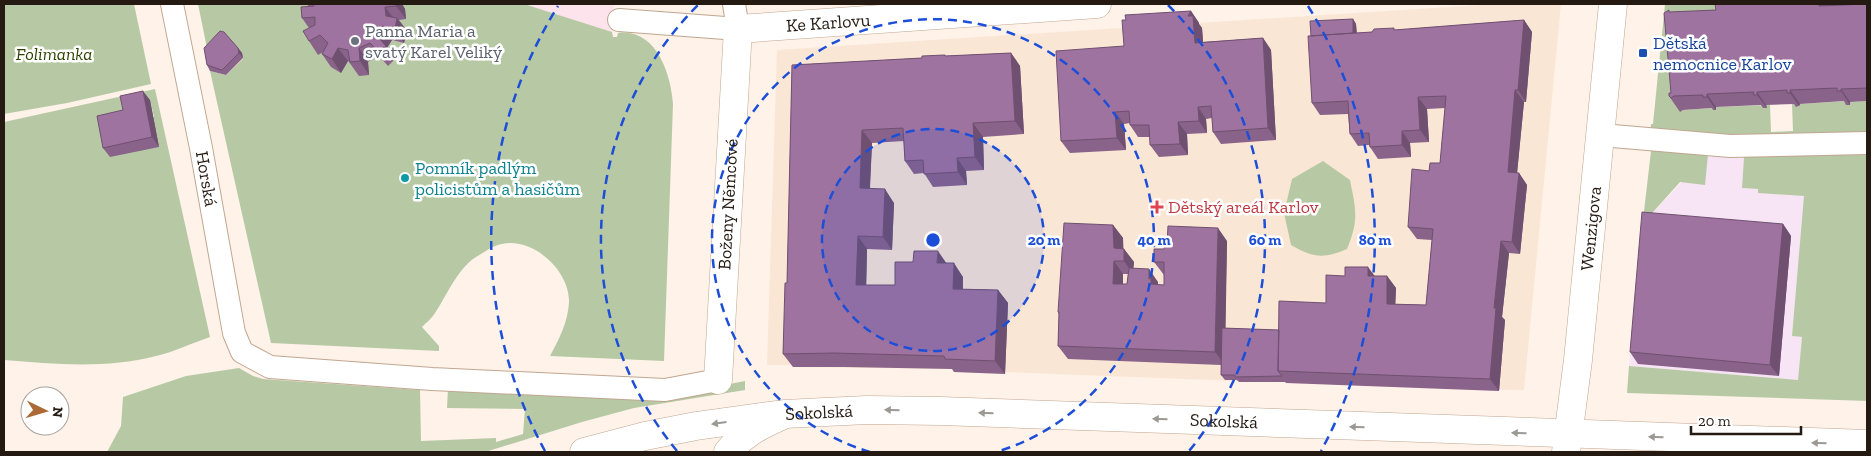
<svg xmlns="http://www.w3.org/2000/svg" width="1871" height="456" viewBox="0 0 1871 456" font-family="'Zilla Slab',serif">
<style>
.commercial{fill:#fce3ec}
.industrial{fill:#f7e4f5}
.built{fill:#fae6d5}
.green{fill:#b7c9a4;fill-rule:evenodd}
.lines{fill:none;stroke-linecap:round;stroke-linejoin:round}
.lane-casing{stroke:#c0a690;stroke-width:24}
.street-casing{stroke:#c0a690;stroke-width:29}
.secondary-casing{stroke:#c0a690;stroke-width:29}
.lane{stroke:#fff;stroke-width:22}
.street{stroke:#fff;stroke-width:28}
.secondary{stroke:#fff;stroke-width:28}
.wall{fill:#89638a;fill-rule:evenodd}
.shaded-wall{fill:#6f5070}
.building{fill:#9f73a0;stroke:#6f5070}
.oneway{fill:#9c9894}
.ring{fill:none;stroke:#1d4ed8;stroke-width:2.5;stroke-dasharray:9 6}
.worship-dot{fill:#6b7280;stroke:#fff;stroke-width:2}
.transit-dot{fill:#1a4fb4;stroke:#fff;stroke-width:2}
.culture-dot{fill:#0f9aa8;stroke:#fff;stroke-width:2}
.health-dot{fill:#e0444e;stroke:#fff;stroke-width:2}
.labels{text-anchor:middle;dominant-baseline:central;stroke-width:5;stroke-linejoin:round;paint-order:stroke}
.street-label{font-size:18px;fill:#241a12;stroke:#fff}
.worship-label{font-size:18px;fill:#5b616d;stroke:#fff;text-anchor:start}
.transit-label{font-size:18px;fill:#164399;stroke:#fff;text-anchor:start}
.park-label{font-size:18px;font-style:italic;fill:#2b4200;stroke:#fff}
.culture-label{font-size:18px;fill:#0d838f;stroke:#fff;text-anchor:start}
.health-label{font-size:18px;fill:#be3a42;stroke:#fff;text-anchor:start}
.centre{fill:#1d4ed8;stroke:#fff;stroke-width:2.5}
.ring-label{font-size:15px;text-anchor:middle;font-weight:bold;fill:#1d4ed8;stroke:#fff;stroke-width:5;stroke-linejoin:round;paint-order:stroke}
</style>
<rect width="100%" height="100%" fill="#fef2e9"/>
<!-- commercial -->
<path class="commercial" d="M524 4H614L612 32Z"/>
<!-- industrial -->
<path class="industrial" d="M1708 154 1744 157 1742 188 1758 189V193L1805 196 1792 336 1802 337 1798 380 1629 366 1643 220H1646Z"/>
<!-- built -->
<path class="built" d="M1495 4H1561L1524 390 1447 389 1286 382H1239L1238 381 1005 372V374L954 372 953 369 793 367 792 365H767L777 50Z"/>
<!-- green -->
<path class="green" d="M4 4H134L151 84 67 103 4 114Z
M198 4H309L318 54 330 48 341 73 348 61C360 63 368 62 379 56L388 65 395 59 386 50 392 40 404 42 396 29 393 4H524L612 32 613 37H617L618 33C656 28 671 74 673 104L664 361 550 356C559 339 568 322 569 302 570 271 533 237 502 244 495 245 487 250 481 254 458 266 449 292 435 313 432 318 426 323 422 327L439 346V351L271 343 210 71 226 75 243 59 242 53 228 37 208 53Z
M1665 4H1724L1680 111 1683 110 1713 108V110H1716V107L1770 105 1771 132 1793 131 1792 104H1797V107L1799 106 1800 104 1846 101 1850 105V102L1867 101V401L1627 393 1629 366 1798 380 1802 337 1792 336 1804 196 1758 193V189L1742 188 1744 157 1708 154 1705 185 1680 182 1645 221 1643 220 1651 151 1649 150 1651 124H1653Z
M155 89 210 337C192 343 174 352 156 356 106 369 54 364 4 360V122ZM150 100 154 117 130 119Z
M1323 161 1350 180C1356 210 1359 220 1347 249 1324 259 1313 258 1291 245L1284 213 1292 179Z
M239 368 253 376 263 379 420 390 421 441 496 438V442L523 434 525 409 447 408 448 388 657 398 745 381V390L634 408 582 422 485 452H107L121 426 123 397 186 376Z"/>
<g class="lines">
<!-- lane casing -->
<g class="lane-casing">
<g id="lane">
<path id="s1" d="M172 4 201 148 234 333 242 352 270 367 432 379 665 390 718 380"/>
<path d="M619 20 738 29 734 4"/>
<path d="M1601 135 1730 146 1867 143"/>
</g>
</g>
<!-- street casing -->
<g class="street-casing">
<g id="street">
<path id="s2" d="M718 380 738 29 1097 4"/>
<path d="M728 452C744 433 759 426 781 416"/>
<path id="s3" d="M1566 452 1578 360 1613 4"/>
</g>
</g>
<!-- secondary casing -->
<g class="secondary-casing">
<g id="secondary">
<path id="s4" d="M584 452 645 436 696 426 784 414 867 410 941 411 1867 444"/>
</g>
</g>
<!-- lane -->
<use href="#lane" class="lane"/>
<!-- street -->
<use href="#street" class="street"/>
<!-- secondary -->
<use href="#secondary" class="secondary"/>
</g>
<!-- wall -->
<path class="wall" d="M307 4H402L405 9 406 19 399 20 407 31 404 43 392 40 387 48 395 59 388 66 379 56 368 62 369 75 359 76 349 62 348 61 341 73 331 67 322 54 323 52 318 55 309 41V28L302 18 309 7Z
M1715 4H1827L1828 5 1867 4V101L1850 102V105H1846L1844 101 1800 104 1799 106 1796 107 1794 104 1766 105 1767 108H1763L1761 105 1716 107V110H1713L1712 108 1683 110 1680 112 1669 96 1671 93V12L1716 10Z
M1191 11 1199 23V24L1202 28 1203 42 1263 38 1271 50 1276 140 1221 144 1213 132 1212 118 1206 119 1207 133 1187 134 1188 155 1159 157 1150 145V137H1138L1130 125V123L1124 124 1126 150 1070 153 1061 141 1124 46 1126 20Z
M1353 19 1356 24 1357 33 1524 20 1532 32 1526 102H1524L1517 173H1519L1527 185 1520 254 1509 253 1502 317 1505 320 1499 391 1286 383 1285 382H1239L1237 380H1225L1221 375V365L1068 359 1058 346 1059 315 1058 312 1113 225 1123 238V249H1124L1134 262 1133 268 1158 282V285H1164V275L1154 262 1164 249 1227 241 1225 328 1279 330 1326 303 1375 276H1387L1396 288 1395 304 1426 305 1432 240 1417 239 1408 227 1429 171 1440 163 1445 108 1427 109 1429 142 1410 143 1411 157 1378 159 1370 147 1369 145 1358 146 1350 134 1348 114 1320 115 1312 103 1311 36ZM1123 274H1128L1127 284H1123Z
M238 48 242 53 243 58 226 75 210 71 207 65Z
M1011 53 1020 66 1024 134 983 137 984 170 966 171 967 185 933 187 924 173 914 174 905 161 904 141 872 143 870 189 894 203 893 226 892 250 867 249 866 285H895L946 263 963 277V289L998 290 1008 303 1005 374 954 372 952 369 844 367H793L783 354 787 283 792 65 922 58 945 55 946 56Z
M150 100 159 147 110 157 103 148 123 110Z
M1783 224 1791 236 1779 376 1638 364 1630 352Z"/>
<!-- shaded-wall -->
<path class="shaded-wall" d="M396 4H402L405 9 406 19 396 6Z
M1819 4H1827L1828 19 1819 6Z
M385 7 395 20 397 18 407 31 404 43 386 16Z
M1191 11 1199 23V24L1202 28 1204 55 1195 43 1188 16Z
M1353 19 1356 24 1357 45 1353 40Z
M1524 20 1532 32 1526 102 1518 90Z
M382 26 392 40 387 48 377 36Z
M1263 38 1271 50 1276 140 1268 128Z
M238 48 242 53 243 58 239 53Z
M338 48 348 61 341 73 332 59Z
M359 48 368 62 369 75 360 61Z
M1011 53 1020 66 1024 134 1015 121Z
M1841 89 1850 102V105L1841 91Z
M1515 90 1524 102 1516 184 1508 172Z
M1790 90 1800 104 1799 106 1790 93Z
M143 91 150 100 159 147 152 137Z
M1757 92 1766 105 1767 108 1757 95Z
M1707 94 1716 107V110L1707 97Z
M1418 97 1427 109 1429 142 1420 130Z
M1198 107 1206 119 1207 133 1199 121Z
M1115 112 1124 124 1126 150 1117 138Z
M1178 122 1187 134 1188 155 1180 144Z
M973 123 983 137 984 170 975 157Z
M862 130 872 143 869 202 860 188Z
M1402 131 1410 143 1411 157 1402 145Z
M957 158 966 171 967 185 958 172Z
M1519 173 1527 185 1520 254 1512 242Z
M885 189 894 203 892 250 883 237Z
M1783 224 1791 236 1779 376 1770 365Z
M1113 225 1123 238 1124 262 1114 248Z
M1218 228 1227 241 1225 365 1215 352Z
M858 236 867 249 866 298 856 285Z
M1501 241 1509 253 1502 317 1505 320 1499 391 1490 379 1494 308Z
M1124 249 1134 262 1133 274 1124 261Z
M938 251 947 264 937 263Z
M1114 261 1123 274V297L1113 284Z
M954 263 963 277 962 302 953 289Z
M1368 267 1377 279 1368 276Z
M1149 269 1158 282V289L1151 284 1149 279Z
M1387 276 1396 288 1395 316 1387 304Z
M998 290 1008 303 1005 374 995 361Z"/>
<!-- building -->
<path class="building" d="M313 4H396V6L385 7 386 16 397 18 395 29 382 26 377 36 386 46 379 52 370 43 359 48 360 61 350 62 348 50 338 48 332 59 322 54 328 43 320 35 309 41 303 31 315 25V17L302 18 301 7 314 6Z
M1715 4H1819V6L1867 4V88L1841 89V91H1837V88L1790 90V93H1787V90L1757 92V95H1753L1754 92 1707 94V97H1703V95L1674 96 1671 98 1669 96V93H1671L1664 13 1669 10V12L1716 10Z
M1191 11 1188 16H1193L1195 43 1263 38 1268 128 1213 132 1211 106 1198 107 1199 121 1178 122 1180 144 1150 145 1149 125H1130L1129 111 1115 112 1117 138 1061 141 1056 51 1124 46 1122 20H1126L1125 15Z
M1353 19V33L1311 36 1310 21Z
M1524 20 1518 90H1515L1508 172 1519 173 1512 242 1501 241 1494 308H1496L1490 379 1278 371 1279 301 1326 303V275L1345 276V267H1368V276H1387V304L1426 305 1433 229 1408 227 1412 169 1429 171 1430 163H1440L1446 96 1418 97 1420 130 1402 131V145L1370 147 1369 133 1350 134 1348 101 1312 103 1308 36 1372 32 1374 29 1394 28V30Z
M220 31 224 32 238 48 239 53 222 70 207 65 204 48Z
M1011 53 1015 121 973 123 975 157 957 158 958 172 924 174 923 160 905 161 903 128 862 130 860 188 885 189 883 237 858 236 856 285H895V262H913L914 251H938L937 263H954L953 289 998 290 995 361 945 359 944 356 834 353 783 354 785 283H787L792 65 922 58V56L945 55V56Z
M143 91 152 137 103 148 97 116 123 110 120 96Z
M1642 212 1783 224 1770 365 1630 352Z
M1064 223 1113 225 1114 248 1124 249V261H1114L1113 284H1127L1129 268 1149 269V279L1151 278V284L1164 285V262H1154V249H1164L1165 244H1167L1168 226 1218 228 1215 352 1058 346 1059 312H1058Z
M1222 328 1279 330 1278 371 1282 376 1235 377V375H1221Z"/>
<!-- one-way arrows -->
<defs><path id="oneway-solid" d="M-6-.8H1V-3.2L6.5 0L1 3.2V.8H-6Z" transform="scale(1.25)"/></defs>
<g class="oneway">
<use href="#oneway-solid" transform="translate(892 410) rotate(-179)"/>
<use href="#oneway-solid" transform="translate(986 413) rotate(-178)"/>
<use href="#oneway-solid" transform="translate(1160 419) rotate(-178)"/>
<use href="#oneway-solid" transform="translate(719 423) rotate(172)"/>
<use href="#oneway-solid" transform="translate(1357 427) rotate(-178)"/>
<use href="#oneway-solid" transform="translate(1519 433) rotate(-178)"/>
<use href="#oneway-solid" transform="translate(1656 437) rotate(-178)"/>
<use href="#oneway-solid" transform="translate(1819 443) rotate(-178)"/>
</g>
<!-- distance rings -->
<circle cx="933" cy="240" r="111" fill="#1d4ed8" fill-opacity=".12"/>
<g class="ring">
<circle cx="933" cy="240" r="111"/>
<path d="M870 452A221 221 0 1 1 996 452"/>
<path d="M677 451A332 332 0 0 1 698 5M1168 5A332 332 0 0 1 1189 451"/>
<path d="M545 451A442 442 0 0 1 558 6M1308 6A442 442 0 0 1 1321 451"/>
</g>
<!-- markers -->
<circle class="worship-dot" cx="355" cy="41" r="5"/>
<rect class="transit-dot" x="1638" y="48" width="10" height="10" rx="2.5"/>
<circle class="culture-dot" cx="405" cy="178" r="5"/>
<path class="health-dot" d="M1154.5 199.5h5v5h5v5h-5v5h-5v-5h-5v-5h5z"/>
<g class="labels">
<!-- street labels -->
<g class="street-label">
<text stroke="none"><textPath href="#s2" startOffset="442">Ke Karlovu</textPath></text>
<text stroke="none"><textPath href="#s1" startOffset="178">Horská</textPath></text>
<text stroke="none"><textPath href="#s2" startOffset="176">Boženy Němcové</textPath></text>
<text stroke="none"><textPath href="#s3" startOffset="225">Wenzigova</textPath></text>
<text stroke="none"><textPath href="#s4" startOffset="239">Sokolská</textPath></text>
<text stroke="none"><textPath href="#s4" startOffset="644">Sokolská</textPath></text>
</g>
<!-- worship labels -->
<g class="worship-label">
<text x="365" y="31">Panna Maria a<tspan x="365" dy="21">svatý Karel Veliký</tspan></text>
</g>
<!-- transit labels -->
<g class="transit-label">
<text x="1653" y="43">Dětská<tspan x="1653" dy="21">nemocnice Karlov</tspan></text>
</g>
<!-- park labels -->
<g class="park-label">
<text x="54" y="54">Folimanka</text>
</g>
<!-- culture labels -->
<g class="culture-label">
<text x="415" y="168">Pomník padlým<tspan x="415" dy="21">policistům a hasičům</tspan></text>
</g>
<!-- health labels -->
<g class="health-label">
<text x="1168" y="207">Dětský areál Karlov</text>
</g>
</g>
<circle cx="933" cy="240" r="8" class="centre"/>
<g class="ring-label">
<text x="1044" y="245">20 m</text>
<text x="1154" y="245">40 m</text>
<text x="1265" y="245">60 m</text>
<text x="1375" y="245">80 m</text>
</g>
<!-- border -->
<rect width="1871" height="456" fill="none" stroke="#241a12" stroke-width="10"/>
<!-- north arrow -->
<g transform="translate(45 411) rotate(95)"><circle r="24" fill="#ffffff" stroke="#a7a3a0"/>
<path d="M0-4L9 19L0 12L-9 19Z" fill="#ab6a35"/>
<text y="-8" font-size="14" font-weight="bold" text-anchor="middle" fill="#241a12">N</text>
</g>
<!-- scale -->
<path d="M1691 426v8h110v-8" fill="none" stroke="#241a12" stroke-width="2.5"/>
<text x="1698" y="426" font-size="15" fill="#241a12" stroke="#ffffff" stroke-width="4" paint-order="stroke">20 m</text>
</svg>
